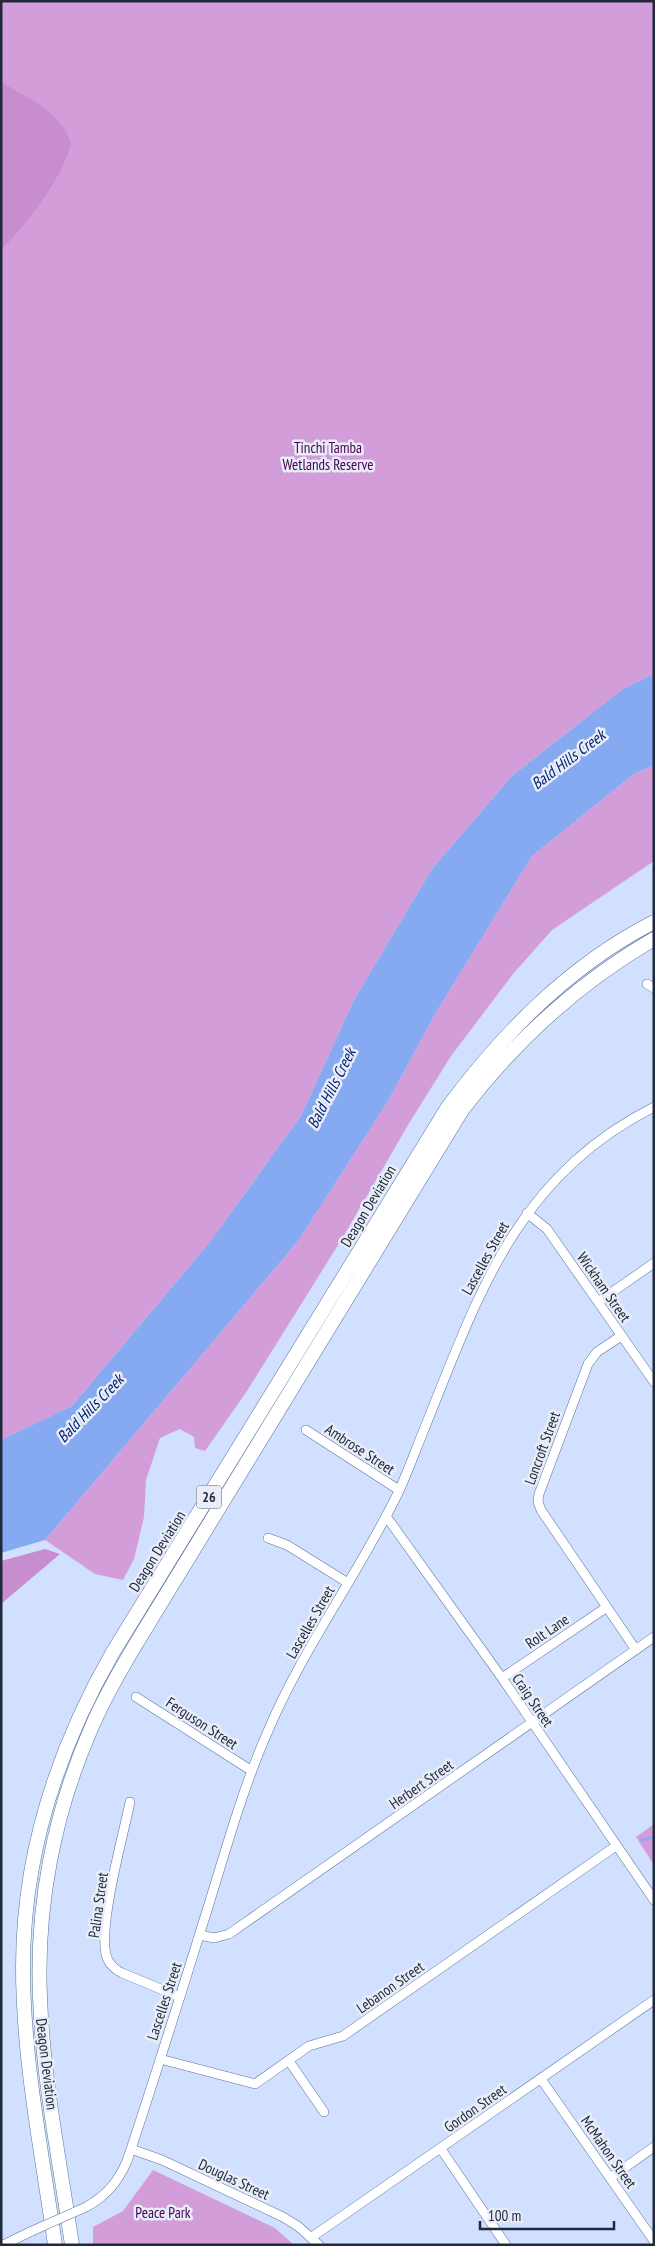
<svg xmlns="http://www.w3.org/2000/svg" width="655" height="2246" viewBox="0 0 655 2246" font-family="'PT Sans Narrow',sans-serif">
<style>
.green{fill:#d39dd9}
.forest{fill:#c78dce}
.water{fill:#86aaf2}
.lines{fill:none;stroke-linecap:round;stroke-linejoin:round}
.stream{stroke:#86aaf2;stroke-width:2.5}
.minor-casing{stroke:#5c729e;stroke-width:10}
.highway-casing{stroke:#5c729e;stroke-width:15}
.minor{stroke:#fff;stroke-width:9}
.highway{stroke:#fff;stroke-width:14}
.minor-bridge-casing{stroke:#5c729e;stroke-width:10;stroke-linecap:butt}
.minor-bridge{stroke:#fff;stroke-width:9}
.labels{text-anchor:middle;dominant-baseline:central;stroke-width:5;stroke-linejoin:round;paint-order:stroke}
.shield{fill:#e8edf7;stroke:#5c6474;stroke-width:1}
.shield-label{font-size:14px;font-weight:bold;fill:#20293c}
.park-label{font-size:15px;fill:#4a0053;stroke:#e8edf7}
.street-label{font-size:15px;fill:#20293c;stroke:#e8edf7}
.water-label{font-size:16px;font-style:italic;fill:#022070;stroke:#e8edf7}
</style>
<rect width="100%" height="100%" fill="#d0e0fe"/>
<!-- green -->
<path class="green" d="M1 1H654V674L623 689 512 776 432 869 354 1000 301 1116 210 1242 72 1406 1 1440Z
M654 765V861L552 930 513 974 451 1056 408 1125 343 1237 247 1391 205 1451 195 1448 194 1437 180 1429 160 1438 146 1480 144 1517 134 1559 123 1580 95 1574 45 1540 298 1241 388 1101 435 1014 532 856 634 774Z
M654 1824V1865L636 1837Z
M153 2170 275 2228 294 2245H93V2227L123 2211Z"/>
<!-- forest -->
<path class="forest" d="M1 82C28 98 62 112 71 144 60 182 29 221 1 250Z
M45 1549 60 1554 1 1604V1561Z"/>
<!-- water -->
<path class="water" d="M654 674V765L634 774 532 856 435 1014 388 1101 298 1241 45 1540 1 1553V1440L72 1406 210 1242 301 1116 354 1000 432 869 512 776 623 689Z"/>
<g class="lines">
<!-- stream -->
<path class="stream" d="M641 1840 654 1837"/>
<!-- minor casing -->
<g class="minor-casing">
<path id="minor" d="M647 984 654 988
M527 1213 547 1229 654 1382
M598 1302 654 1263
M621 1336 597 1352 588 1364 539 1494 538 1502 541 1510 636 1650
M306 1430 399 1490
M386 1516 502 1678 654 1900
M268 1538 287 1545 348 1583
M502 1678 607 1607
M136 1697 252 1771
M130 1802C124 1833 95 1935 108 1960 111 1966 116 1970 122 1973L180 1997
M200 1935 214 1938 229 1934 654 1637
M160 2059 255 2084 309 2046 343 2036 616 1846
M289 2061 324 2112
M541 2079 654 2241
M131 2149 162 2160 283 2217 299 2227 319 2245
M441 2149 506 2245
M610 2178 654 2147
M86 2207C106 2196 118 2182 127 2161 154 2081 179 2000 204 1920 224 1857 241 1792 268 1731 303 1648 358 1575 398 1493 407 1474 415 1452 423 1432 478 1297 514 1178 654 1107
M312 2237 654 2000
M3 2245 32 2231"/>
</g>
<!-- highway casing -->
<g class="highway-casing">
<path id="highway" d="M55 2245C42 2153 23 2060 23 1967 23 1855 58 1748 113 1652L448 1107C504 1032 570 965 654 922
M72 2245C60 2163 43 2080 40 1997 36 1906 54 1814 90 1731 104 1697 123 1665 142 1634L462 1110C515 1041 578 983 654 939"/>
</g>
<!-- minor -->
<use href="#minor" class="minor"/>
<!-- highway -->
<use href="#highway" class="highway"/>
<!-- minor-bridge casing -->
<g class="minor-bridge-casing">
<path id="minor-bridge" d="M32 2231 86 2207"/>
</g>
<!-- minor-bridge -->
<use href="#minor-bridge" class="minor-bridge"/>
</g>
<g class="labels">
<!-- shield labels -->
<rect class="shield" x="196.5" y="1485.5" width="25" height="23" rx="4"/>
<g class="shield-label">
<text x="209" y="1497">26</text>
</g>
<!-- park labels -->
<g class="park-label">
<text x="328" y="447">Tinchi Tamba<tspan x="328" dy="17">Wetlands Reserve</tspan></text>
<text x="163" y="2212">Peace Park</text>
</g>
<!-- street labels -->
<g class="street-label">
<text transform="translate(368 1206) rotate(-59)">Deagon Deviation</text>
<text transform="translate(485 1258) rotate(-61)">Lascelles Street</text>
<text transform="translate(604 1287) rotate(55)">Wickham Street</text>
<text transform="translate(542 1448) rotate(-70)">Loncroft Street</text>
<text transform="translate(360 1449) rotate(33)">Ambrose Street</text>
<text transform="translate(157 1551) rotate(-58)">Deagon Deviation</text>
<text transform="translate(310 1622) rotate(-60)">Lascelles Street</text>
<text transform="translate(547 1631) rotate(-34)">Rolt Lane</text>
<text transform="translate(533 1700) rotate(56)">Craig Street</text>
<text transform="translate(202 1723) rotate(33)">Ferguson Street</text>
<text transform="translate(421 1784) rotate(-35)">Herbert Street</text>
<text transform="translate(98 1905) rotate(-82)">Palina Street</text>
<text transform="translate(390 1987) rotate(-35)">Lebanon Street</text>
<text transform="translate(164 2001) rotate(-72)">Lascelles Street</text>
<text transform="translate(47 2064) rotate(83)">Deagon Deviation</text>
<text transform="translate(475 2108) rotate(-35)">Gordon Street</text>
<text transform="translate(609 2152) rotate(55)">McMahon Street</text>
<text transform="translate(234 2179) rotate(25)">Douglas Street</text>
</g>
<!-- water labels -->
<g class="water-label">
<text transform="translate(568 759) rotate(-37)">Bald Hills Creek</text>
<text transform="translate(331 1088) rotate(-63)">Bald Hills Creek</text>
<text transform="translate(90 1408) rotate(-46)">Bald Hills Creek</text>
</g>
</g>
<!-- border -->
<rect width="655" height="2246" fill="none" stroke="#20293c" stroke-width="5"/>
<!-- scale -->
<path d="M480 2221v8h134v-8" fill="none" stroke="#20293c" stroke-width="2.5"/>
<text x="488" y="2221" font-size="15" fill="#20293c" stroke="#e8edf7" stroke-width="4" paint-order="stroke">100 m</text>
</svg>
